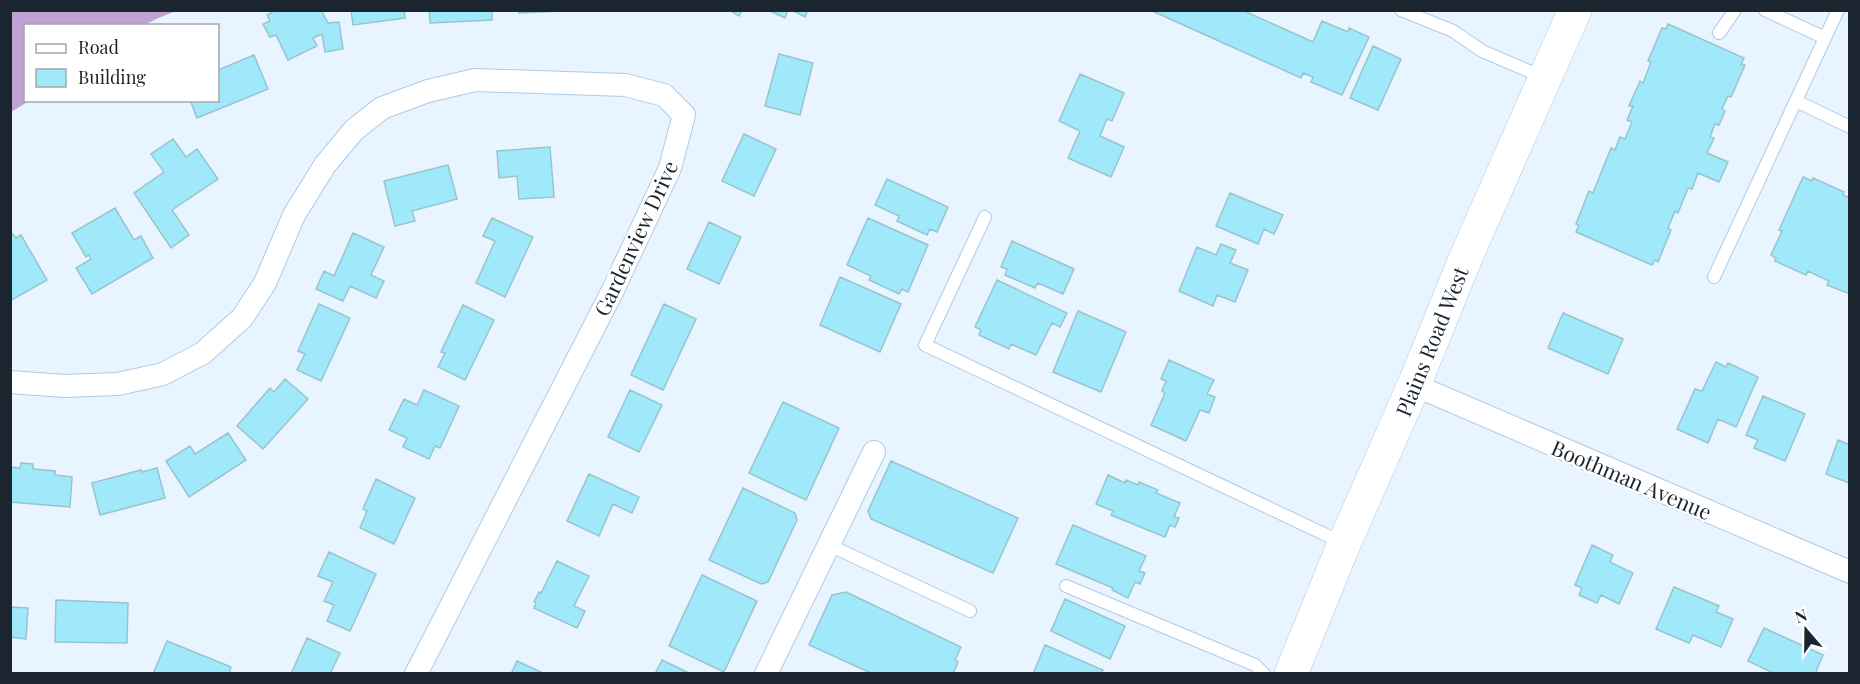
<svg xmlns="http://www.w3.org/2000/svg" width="1860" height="684" viewBox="0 0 1860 684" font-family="'Playfair Display',serif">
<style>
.forest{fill:#bea2d3}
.building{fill:#a0e9fa;stroke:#98c4ce;stroke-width:1.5}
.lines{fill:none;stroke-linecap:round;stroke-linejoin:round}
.lane-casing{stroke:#aecbe5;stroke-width:14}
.street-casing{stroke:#aecbe5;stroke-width:24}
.primary-casing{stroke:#aecbe5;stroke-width:34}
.lane{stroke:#fff;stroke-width:12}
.street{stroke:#fff;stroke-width:22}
.primary{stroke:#fff;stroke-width:33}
.labels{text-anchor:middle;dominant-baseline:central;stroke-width:5;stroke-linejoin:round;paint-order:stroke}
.street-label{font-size:21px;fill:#1a252f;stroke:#fff}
</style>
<rect width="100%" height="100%" fill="#e8f4ff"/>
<!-- forest -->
<path class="forest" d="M11 10H176V11L156 19 145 25 26 26V100L29 101 11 112Z"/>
<!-- building -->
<path class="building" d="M276 10H321L328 23 339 22 343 49 325 52 322 34 313 38 317 46 288 60 276 35 270 37 263 24 270 21 267 15Z
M351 10H404L405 18 353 25Z
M429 10H492V20L430 23Z
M519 10H585L519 13Z
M729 10H742L739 16Z
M768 10H788L785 18Z
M792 10H808L805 17Z
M1150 10H1242L1313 42 1322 21 1348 32 1349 28 1369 37 1342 95 1311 82 1313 77 1303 73 1301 78Z
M1668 24 1744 58 1741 64 1745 65 1731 97 1728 96 1722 109 1725 111 1719 125 1715 124 1710 137 1714 138 1707 153 1728 162 1719 182 1698 173 1692 189 1688 188 1678 213 1675 211 1668 228 1671 230 1658 262 1655 260 1652 265 1576 232 1579 225 1576 224 1589 191 1593 193 1611 148 1615 150 1620 137 1625 139 1632 122 1627 120 1633 106H1629L1640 81 1643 83 1651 62 1648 61 1662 28 1666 29Z
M1373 46 1401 59 1378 110 1350 98Z
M779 54 813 63 800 115 765 106Z
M254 55 268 89 197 118 190 100H218V70Z
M1080 74 1124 93 1112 121 1107 119 1100 136 1124 147 1111 177 1068 158 1080 131 1059 121Z
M744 134 776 149 754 196 722 181Z
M173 139 186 157 197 149 218 179 172 210 189 235 171 248 134 193 164 172 151 154Z
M550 147 554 197 519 199 517 176 499 178 497 151Z
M448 165 457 199 412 211 415 221 395 226 384 181Z
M1803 177 1812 181 1813 178 1844 192 1843 195 1850 198V294L1827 285 1829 281 1808 271 1806 275 1775 261 1776 258 1771 255 1782 231 1779 230Z
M887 179 948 207 937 232 930 229 927 235 897 221 899 216 875 205Z
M1230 193 1283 215 1274 234 1264 229 1258 244 1216 226Z
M115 208 134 240 141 236 153 258 92 294 76 268 91 259 89 255 86 257 72 233Z
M492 218 533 237 505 297 476 283 495 241 483 236Z
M868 218 928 245 908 292 902 289 899 294 869 280 871 276 847 265Z
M709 222 741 237 719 284 687 269Z
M10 231 16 238 21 235 47 280 10 301Z
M353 233 384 247 371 275 384 281 376 298 350 286 343 301 316 289 324 271 334 276Z
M1012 241 1074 269 1063 294 1038 283 1035 288 1005 275 1007 269 1001 267Z
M1221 244 1236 250 1230 263 1248 270 1235 302 1217 295 1213 306 1179 291 1197 247 1216 255Z
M840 277 901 304 880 352 820 325Z
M997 280 1067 313 1060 327 1052 323 1036 355 1011 344 1009 349 979 335 981 330 975 327Z
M319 304 350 318 321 381 297 370 305 354 298 351Z
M664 304 696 319 663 390 631 375Z
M463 305 494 320 465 380 438 367 445 353 441 352Z
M1078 311 1126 332 1101 392 1053 372Z
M1563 313 1623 339 1608 374 1548 348Z
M1169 360 1214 380 1207 394 1215 397 1209 413 1200 410 1186 441 1151 425 1165 393 1162 391 1166 381 1161 379Z
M1716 362 1726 367 1728 363 1758 377 1736 427 1718 419 1708 443 1677 429 1695 389 1702 391Z
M285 379 308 399 263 449 237 426 270 388 274 392Z
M424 390 459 406 440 448 435 446 429 459 403 447 407 438 389 430 404 399 417 405Z
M630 390 662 405 639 452 608 437Z
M1763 396 1805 414 1785 461 1754 448 1758 440 1746 435Z
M783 402 839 428 806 500 749 473Z
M228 433 246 460 189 497 166 461 190 446 195 454Z
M1838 440 1850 445 1849 483 1826 474Z
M891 461 1018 518 993 573 871 519 868 511Z
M21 463 33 464V469L55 471V475L72 477 70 507 10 502V467L20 468Z
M157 468 165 498 100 515 92 483 141 470 142 472Z
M589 474 639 497 632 513 613 504 599 536 567 521Z
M1108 475 1125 483 1126 480 1138 485 1139 482 1158 490 1156 493 1180 503 1174 517 1179 518 1175 527 1170 525 1165 537 1111 515 1113 511 1096 504Z
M376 479 415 498 394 544 360 528 367 511 363 509Z
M743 488 795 513 797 520 768 582 761 584 709 560Z
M1073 525 1146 556 1139 571 1145 573 1140 584 1135 582 1128 598 1112 590 1113 588 1056 564Z
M1592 545 1613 555 1610 562 1633 573 1619 604 1601 595 1597 603 1579 595 1582 588 1575 585Z
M329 552 376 574 350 631 327 621 334 605 324 601 333 582 318 576Z
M557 561 589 576 574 606 585 611 577 628 534 608 536 603 534 602 539 592 541 593Z
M702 575 757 601 724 672 669 646Z
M1674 587 1719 606 1716 612 1733 619 1721 647 1693 635 1689 643 1656 629Z
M846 592 961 647 955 660 958 662 953 674H873L809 645 832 595Z
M1065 599 1125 626 1110 659 1051 631Z
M56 600 128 603 127 643 55 642Z
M10 607 28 608 26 639 10 637Z
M1764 628 1823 655 1815 674H1775L1748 661Z
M307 638 340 653 330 674H291Z
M167 641 231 667 229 674H153Z
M1045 645 1103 670 1101 674H1033Z
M662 660 691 674H655Z
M517 661 541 672 540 674H511Z"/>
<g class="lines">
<!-- lane casing -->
<g class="lane-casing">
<path id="lane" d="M1401 10 1453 31 1482 51 1543 77
M1765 10 1825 38
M1719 33 1735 10
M1796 101 1850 127
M985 217 925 345 1343 543
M1714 277 1838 10
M829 545 970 611
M1066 586 1255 665 1264 674"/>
</g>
<!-- street casing -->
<g class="street-casing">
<path id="street" d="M10 382 64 386 118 384 163 374 203 353 242 318 265 283 294 215 325 165 354 130 382 108 428 91 475 80 625 85 664 95 684 115 670 168 612 292 416 674
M1414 385 1850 572
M766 674 874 452"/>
</g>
<!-- primary casing -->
<g class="primary-casing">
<path id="primary" d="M1291 674 1344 544 1414 385 1466 257 1575 10"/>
</g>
<!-- lane -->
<use href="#lane" class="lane"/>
<!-- street -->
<use href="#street" class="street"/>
<!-- primary -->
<use href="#primary" class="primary"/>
</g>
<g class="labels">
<!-- street labels -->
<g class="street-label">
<text transform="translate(635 238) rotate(-65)">Gardenview Drive</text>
<text transform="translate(1431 341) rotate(-68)">Plains Road West</text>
<text transform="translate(1632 479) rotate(23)">Boothman Avenue</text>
</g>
</g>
<!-- border -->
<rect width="1860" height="684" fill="none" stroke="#1a252f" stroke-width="24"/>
<!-- legend -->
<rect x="24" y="24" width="195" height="78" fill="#ffffff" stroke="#a3a8ac" stroke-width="1.5"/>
<rect x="36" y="44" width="30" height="9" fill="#ffffff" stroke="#a3a8ac" stroke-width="1.5"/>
<text x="78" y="54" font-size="18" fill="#1a252f">Road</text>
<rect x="36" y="69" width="30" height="18" fill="#a0e9fa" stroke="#a3a8ac" stroke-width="1.5"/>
<text x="78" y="84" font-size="18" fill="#1a252f">Building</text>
<!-- north arrow -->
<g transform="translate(1806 630) rotate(340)" stroke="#ffffff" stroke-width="4.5" paint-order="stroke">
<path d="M0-4.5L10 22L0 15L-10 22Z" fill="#1a252f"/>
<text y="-9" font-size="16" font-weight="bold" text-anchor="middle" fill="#1a252f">N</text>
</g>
</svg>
